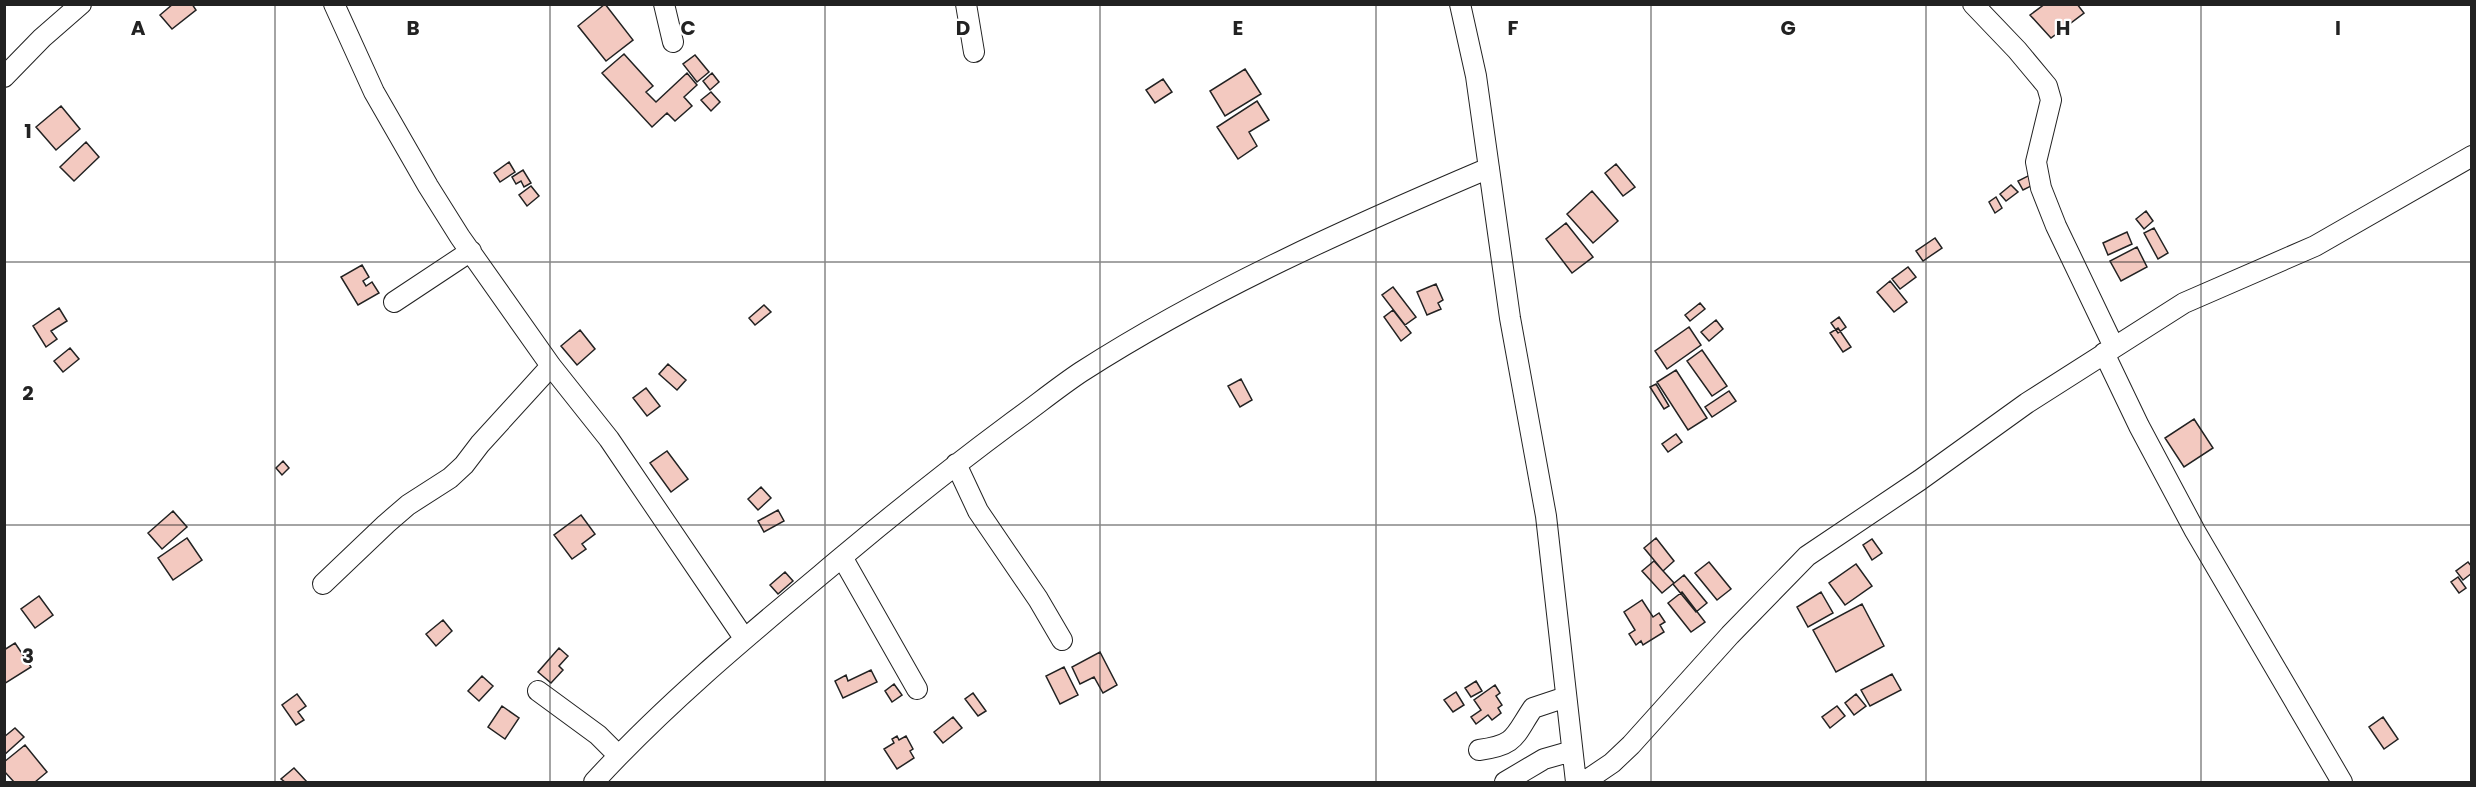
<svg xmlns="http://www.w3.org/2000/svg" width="2476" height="787" viewBox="0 0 2476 787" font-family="Poppins,sans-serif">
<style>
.building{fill:#f3c9c0;stroke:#222;stroke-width:1.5}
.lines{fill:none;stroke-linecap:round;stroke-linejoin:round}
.minor-casing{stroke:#222;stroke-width:22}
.minor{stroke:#fff;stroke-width:20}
.grid{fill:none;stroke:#222;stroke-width:1.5;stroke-opacity:0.55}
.grid-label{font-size:20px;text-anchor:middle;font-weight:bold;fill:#222;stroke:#fff;stroke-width:4.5;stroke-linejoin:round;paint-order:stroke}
</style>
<rect width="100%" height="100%" fill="#fff"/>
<!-- building -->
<path class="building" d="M173 4H192L196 10 172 29 160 15Z
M605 4 633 40 606 61 578 26Z
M2045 4H2077L2084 13 2051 38 2030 15Z
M624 54 653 86 646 92 656 102 687 73 697 85 684 97 692 106 675 121 667 113 652 127 602 73Z
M695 55 709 72 697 82 683 64Z
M1245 69 1261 94 1225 116 1210 91Z
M712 73 719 82 710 90 703 81Z
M1163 79 1172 92 1155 103 1146 90Z
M711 92 720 102 711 111 701 100Z
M1257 101 1269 120 1249 132 1257 146 1238 159 1217 127Z
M61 106 80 129 56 150 36 127Z
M86 142 99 157 74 181 60 167Z
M509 162 515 172 500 182 494 173Z
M1616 164 1635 187 1623 196 1605 173Z
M523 170 531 183 524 187 521 181 516 184 512 177Z
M2034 173 2039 182 2023 190 2018 181Z
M2011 185 2018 192 2006 201 2000 194Z
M531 186 539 196 527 206 519 195Z
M1592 191 1618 221 1593 243 1567 214Z
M1996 197 2002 208 1995 213 1989 202Z
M2146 211 2153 221 2144 229 2136 219Z
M1566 223 1593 257 1572 273 1546 239Z
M2154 228 2168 253 2158 259 2144 233Z
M2127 232 2132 244 2108 255 2103 243Z
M1935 238 1942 248 1923 261 1916 251Z
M2137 247 2147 267 2121 281 2110 261Z
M362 265 369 277 363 281 366 286 372 282 379 293 358 305 341 277Z
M1908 267 1916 277 1900 289 1892 279Z
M1890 281 1907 302 1894 312 1877 292Z
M1436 284 1443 300 1438 303 1441 309 1427 315 1417 292Z
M1393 287 1416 317 1405 325 1382 295Z
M1700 303 1705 309 1690 321 1685 315Z
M764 305 771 312 755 325 749 318Z
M59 308 67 321 51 331 57 339 46 347 33 326Z
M1393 310 1411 333 1401 341 1384 317Z
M1839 317 1846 327 1838 333 1831 323Z
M1716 320 1723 329 1709 341 1701 332Z
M1689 327 1701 345 1667 369 1655 351Z
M1838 328 1851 347 1843 352 1830 333Z
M580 330 595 349 577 365 561 346Z
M70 348 79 359 63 372 54 361Z
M1702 350 1727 386 1712 396 1687 361Z
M668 364 686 380 677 390 659 374Z
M1676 370 1707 418 1688 430 1657 382Z
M1241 379 1252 400 1240 407 1228 386Z
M1656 384 1669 406 1664 409 1650 387Z
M646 388 660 406 647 416 633 398Z
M1729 391 1736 401 1712 417 1705 407Z
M2194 419 2213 448 2184 467 2165 438Z
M1676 434 1682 442 1668 452 1662 444Z
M667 451 688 479 671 492 650 463Z
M283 461 289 468 282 475 276 468Z
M761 487 771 498 758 510 748 499Z
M778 510 784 521 764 532 758 521Z
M173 511 187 527 162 549 148 533Z
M581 515 595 534 582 544 586 549 572 559 554 535Z
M187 538 202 560 173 580 158 558Z
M1656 538 1674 561 1663 571 1644 548Z
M1872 539 1882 553 1872 560 1863 545Z
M1654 561 1674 583 1662 593 1642 571Z
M1709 562 1731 589 1717 600 1695 573Z
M2468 562 2472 567V573L2463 580 2456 571Z
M1856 564 1872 586 1845 605 1829 583Z
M785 572 793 581 778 594 770 585Z
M1684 575 1707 603 1696 612 1673 584Z
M2458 577 2466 588 2459 593 2451 582Z
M1682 592 1705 622 1691 632 1668 603Z
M1821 592 1833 613 1808 627 1797 607Z
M39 596 53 615 35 628 21 609Z
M1642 600 1653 617 1659 613 1665 622 1660 625 1664 632 1643 645 1641 641 1636 645 1629 634 1635 630 1624 612Z
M1862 604 1884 646 1836 672 1813 630Z
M443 620 452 631 436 646 426 634Z
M15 643 31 667 4 684V650Z
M559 648 568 656 559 666 563 670 551 683 538 672Z
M1100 652 1117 685 1103 693 1094 677 1080 684 1072 667Z
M1064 667 1078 695 1060 704 1046 676Z
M871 670 877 682 843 698 835 681 846 675 848 681Z
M1892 674 1901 690 1870 706 1861 690Z
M482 676 493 686 479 701 468 691Z
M1476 681 1482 691 1471 697 1465 688Z
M894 684 902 695 892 702 885 691Z
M1495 685 1500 693 1496 696 1502 705 1498 708 1501 713 1492 720 1488 715 1476 724 1471 717 1481 710 1474 700Z
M1456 692 1464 705 1453 712 1444 700Z
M973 693 986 711 978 716 965 699Z
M297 694 306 706 298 712 304 720 296 725 282 705Z
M1856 694 1866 706 1854 715 1845 703Z
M502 706 519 718 505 739 488 727Z
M1837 706 1845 716 1830 728 1822 717Z
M953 717 962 728 943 743 934 732Z
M2383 717 2398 739 2384 749 2369 727Z
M15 728 24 737 4 755V737Z
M897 736 899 740 906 736 913 749 910 751 914 758 897 769 884 749 894 743 892 739Z
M25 745 47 772 35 782H14L4 771V762Z
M294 768 307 782H285L281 779Z"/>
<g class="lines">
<!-- minor casing -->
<g class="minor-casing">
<path id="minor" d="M334 4 374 92 428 186 460 237 551 366 609 439 744 638
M664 4 673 42
M966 4 974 52
M1460 4 1476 76 1510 318 1546 516 1576 782
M1973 4 2017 50 2047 86 2051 100 2036 162 2041 188 2056 226 2114 347
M4 77 42 38 81 4
M394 302 471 251
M2104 353 2139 426 2195 531 2342 782
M956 464 978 511 1038 599 1062 640
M842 557 917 689
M323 584 386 524 408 505 450 478 464 465 480 444 551 366
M538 691 598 735 618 755
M1479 750C1517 745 1514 736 1533 708L1566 697
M594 782C669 700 756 629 842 557 897 511 952 467 1010 424 1034 407 1057 388 1081 372 1209 290 1350 227 1489 168
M1505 782 1544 759 1572 751
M1584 782 1612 763 1631 745 1730 635 1807 556 1920 480 2027 403 2184 303 2315 246 2472 156"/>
</g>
<!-- minor -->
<use href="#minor" class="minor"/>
</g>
<!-- grid -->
<path class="grid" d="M275 4V782M550 4V782M825 4V782M1100 4V782M1376 4V782M1651 4V782M1926 4V782M2201 4V782M4 262H2472M4 525H2472"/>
<g class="grid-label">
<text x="138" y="35">A</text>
<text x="413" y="35">B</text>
<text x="688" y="35">C</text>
<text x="963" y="35">D</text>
<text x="1238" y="35">E</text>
<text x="1513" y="35">F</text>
<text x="1788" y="35">G</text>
<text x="2063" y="35">H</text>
<text x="2338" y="35">I</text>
<text x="28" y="138">1</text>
<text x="28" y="400">2</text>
<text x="28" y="663">3</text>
</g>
<!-- border -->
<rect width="2476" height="787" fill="none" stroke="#222222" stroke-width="12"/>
</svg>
